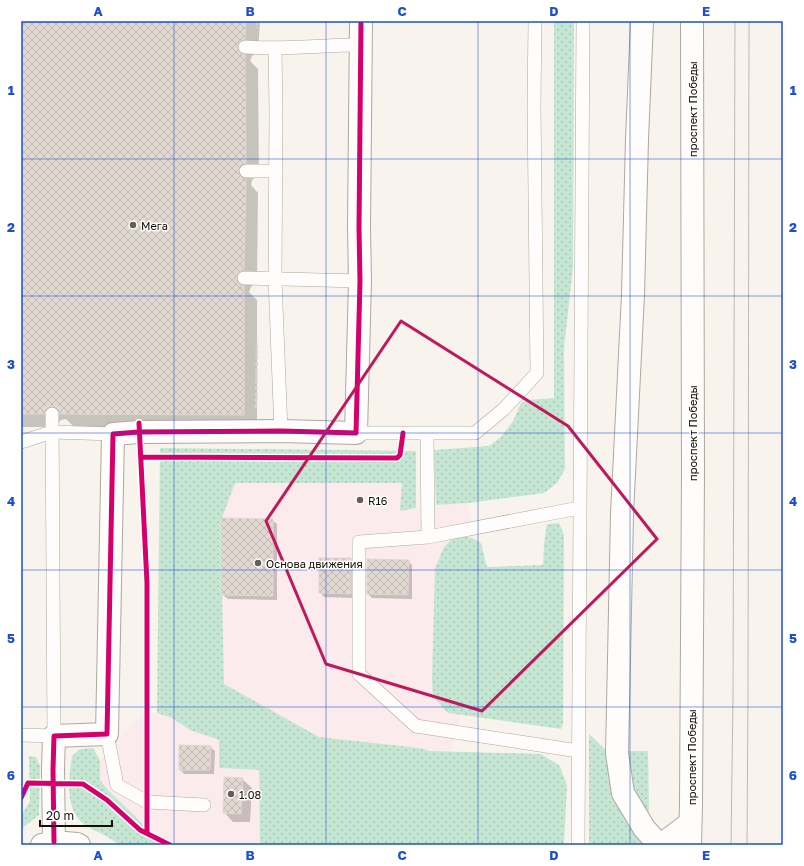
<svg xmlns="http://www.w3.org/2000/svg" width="804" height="866" viewBox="0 0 804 866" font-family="'Golos Text',sans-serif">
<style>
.commercial{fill:#fbebec}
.grass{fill:url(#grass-dots)}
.shadow{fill:#0003}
.building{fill:url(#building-cross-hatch);stroke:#e0d8d0}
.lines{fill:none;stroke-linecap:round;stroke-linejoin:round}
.service-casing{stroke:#ada89f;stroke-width:14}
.minor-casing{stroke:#ada89f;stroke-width:24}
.primary-casing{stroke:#ada89f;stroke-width:24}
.path{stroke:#d5d4d1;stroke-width:2.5;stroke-dasharray:4 2;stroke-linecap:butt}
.service{stroke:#fefdfc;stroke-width:13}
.minor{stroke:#fefdfc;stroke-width:22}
.primary{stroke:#fefdfc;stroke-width:22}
.tram{stroke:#bcbab7;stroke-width:1}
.cycleway-casing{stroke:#fff;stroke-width:8}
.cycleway{stroke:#d6006c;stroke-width:5}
.marked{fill:none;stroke:#c2185b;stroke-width:3;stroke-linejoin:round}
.grid{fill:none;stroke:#1d4ed8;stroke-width:1;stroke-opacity:0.55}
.poi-dot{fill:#645e56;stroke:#fff;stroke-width:1.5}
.labels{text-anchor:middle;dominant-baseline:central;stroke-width:3;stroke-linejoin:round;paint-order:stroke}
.street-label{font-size:11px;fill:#140e04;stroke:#fff}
.poi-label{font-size:11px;fill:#140e04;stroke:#fff;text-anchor:start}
.neatline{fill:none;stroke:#1d4ed8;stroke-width:1.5}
.grid-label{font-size:13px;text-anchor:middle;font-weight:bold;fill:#1d4ed8}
</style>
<defs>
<pattern id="grass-dots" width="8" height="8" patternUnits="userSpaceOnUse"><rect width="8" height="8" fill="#c5e6d3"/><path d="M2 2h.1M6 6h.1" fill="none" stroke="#a8c4b4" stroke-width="1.8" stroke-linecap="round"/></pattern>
<pattern id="building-cross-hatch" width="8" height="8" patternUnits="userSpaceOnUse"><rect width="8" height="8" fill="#e1d9d1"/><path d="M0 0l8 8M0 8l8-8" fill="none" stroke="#c0b9b2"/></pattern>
</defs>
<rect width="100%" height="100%" fill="#f8f4ed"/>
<!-- commercial -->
<path class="commercial" d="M235 483H402L404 510 436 505 468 503 472 538 462 536 444 547 435 568 432 680 448 713 461 715 451 751H430L420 748 319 737 224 684 222 595V518Z
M157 713 172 718 190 730 219 740 259 770 260 845H156L141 822 108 790 100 780V760L141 715Z"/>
<!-- grass -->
<path class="grass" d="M554 21H574L573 267 564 348 565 469 557 483 544 493 468 503 436 505 434 450 489 446 501 437 513 421 521 403 527 400 554 398Z
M160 448 416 451V508L400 511 402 483H235L222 518V595L224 684 319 737 420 748 430 751 541 754 560 766 567 786 564 845H260L259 770 219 768V740L190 730 172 718 157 713Z
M559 523 564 535 563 724 561 729 448 713 433 696 432 680 435 568 444 547 452 539 462 536 472 538 481 543 487 567 543 565 544 544 547 524Z
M589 734 607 751H648L649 809 644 841 640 845H589Z
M93 748 100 760V780L108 790 141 822 156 845H119C109 836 96 832 85 825 64 811 69 777 72 756L80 749Z
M29 756 36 757 40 766 39 815 21 829V816L30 801Z"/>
<!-- shadow -->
<path class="shadow" d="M21 21H260L258 52 255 53 252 56 250 61 258 69 259 176 256 177 252 180 251 185 258 193 257 283 254 284 251 287 249 292 257 300V428L74 427 66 419 61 420 58 424 57 427H21Z
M272 520 277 524V600L228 599 223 595Z
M351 559 355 564V598L324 597 320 592Z
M408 561 412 565V599L372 598 368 594Z
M210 747 215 751 214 774H184L180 769Z
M242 779 252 788 250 822H233L224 812Z"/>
<!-- building -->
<path class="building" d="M21 21H246L245 39 242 40 239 42 237 47 238 50 240 53 245 55 246 163 242 164 239 167 238 171 239 175 242 178 246 179 244 270 241 271 237 274 236 278 237 282 240 285 244 286V415L60 414 59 410 56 407 52 406 48 407 45 410 44 414H21Z
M222 518 273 519V596L222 595Z
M319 558H351V594L319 593Z
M367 559 409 560 408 595 367 594Z
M179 745 211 746 210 770H179Z
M224 777 243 778 241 814 223 813Z"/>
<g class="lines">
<!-- service casing -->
<g class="service-casing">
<path id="service" d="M245 47C283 50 322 45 361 45
M275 48 276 112 275 279 281 431
M246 171H276
M244 278 360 281
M356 433H475L504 409 537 373 534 105 535 21
M427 433 428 537
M21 442 52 432 113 434
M107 734 117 785 147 802 204 805
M21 735 54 736 52 414
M578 751 416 726 359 674V542L428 537 579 508
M578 845 583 21"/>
</g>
<!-- minor casing -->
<g class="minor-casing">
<path id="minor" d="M54 842 53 770 54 736 107 734 113 434 139 432 281 431 356 433 360 281 359 228 361 21
M42 845 54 842 77 844 79 845
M661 845 690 823"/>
</g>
<!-- primary casing -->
<g class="primary-casing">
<path id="primary" d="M642 21 637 139 633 295 622 514 617 754 623 793 644 828 659 845
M690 845 691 804 693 473 692 21"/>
</g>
<!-- path -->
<path class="path" d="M257 21V28
M256 408 257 341
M140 456 147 583V781
M147 820V833L170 845"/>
<!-- service -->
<use href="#service" class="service"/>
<!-- minor -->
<use href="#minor" class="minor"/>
<!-- primary -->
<use href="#primary" class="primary"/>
<!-- tram -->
<path class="tram" d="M731 845 733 697 735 21
M747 845 748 696 749 21"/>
<!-- cycleway casing -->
<g class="cycleway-casing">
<path id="cycleway" d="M139 423 147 583V833
M141 457 397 458 400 455 403 433
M21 798 28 783 83 784 107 800 140 830 170 845
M54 842 53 770 54 736 107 734 113 434 139 432 281 431 356 433 360 281 359 228 361 21"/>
</g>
<!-- cycleway -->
<use href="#cycleway" class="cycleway"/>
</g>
<!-- marked area -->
<path class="marked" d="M401 321 568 426 657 539 482 711 326 664 266 521Z"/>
<!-- grid -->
<path class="grid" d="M174 21V845M326 21V845M478 21V845M630 21V845M21 159H783M21 296H783M21 433H783M21 570H783M21 707H783"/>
<!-- markers -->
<g class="poi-dot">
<circle cx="133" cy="225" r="4"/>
<circle cx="360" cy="500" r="4"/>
<circle cx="258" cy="563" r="4"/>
<circle cx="231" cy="794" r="4"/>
</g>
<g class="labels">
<!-- street labels -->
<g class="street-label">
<text transform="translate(692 109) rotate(-90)">проспект Победы</text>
<text transform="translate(692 433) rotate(-90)">проспект Победы</text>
<text transform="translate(691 757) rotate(-90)">проспект Победы</text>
</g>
<!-- poi labels -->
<g class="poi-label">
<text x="141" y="225">Мега</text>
<text x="368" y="500">R16</text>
<text x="266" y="563">Основа движения</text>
<text x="239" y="794">1.08</text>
</g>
</g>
<!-- border -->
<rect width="804" height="866" fill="none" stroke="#ffffff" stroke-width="44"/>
<!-- scale -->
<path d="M40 820v6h72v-6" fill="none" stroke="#140e04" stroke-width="2"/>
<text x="46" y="820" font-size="12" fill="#140e04" stroke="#ffffff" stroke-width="3" paint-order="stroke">20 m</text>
<rect x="22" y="22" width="760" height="822" class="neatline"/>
<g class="grid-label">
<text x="98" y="16">A</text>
<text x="250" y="16">B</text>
<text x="402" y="16">C</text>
<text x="554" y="16">D</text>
<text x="706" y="16">E</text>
<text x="11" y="95">1</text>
<text x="793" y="95">1</text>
<text x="11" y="232">2</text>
<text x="793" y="232">2</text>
<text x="11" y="369">3</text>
<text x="793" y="369">3</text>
<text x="11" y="506">4</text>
<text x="793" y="506">4</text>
<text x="11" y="643">5</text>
<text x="793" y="643">5</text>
<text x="11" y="780">6</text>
<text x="793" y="780">6</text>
<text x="98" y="860">A</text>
<text x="250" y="860">B</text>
<text x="402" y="860">C</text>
<text x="554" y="860">D</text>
<text x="706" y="860">E</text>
</g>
</svg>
